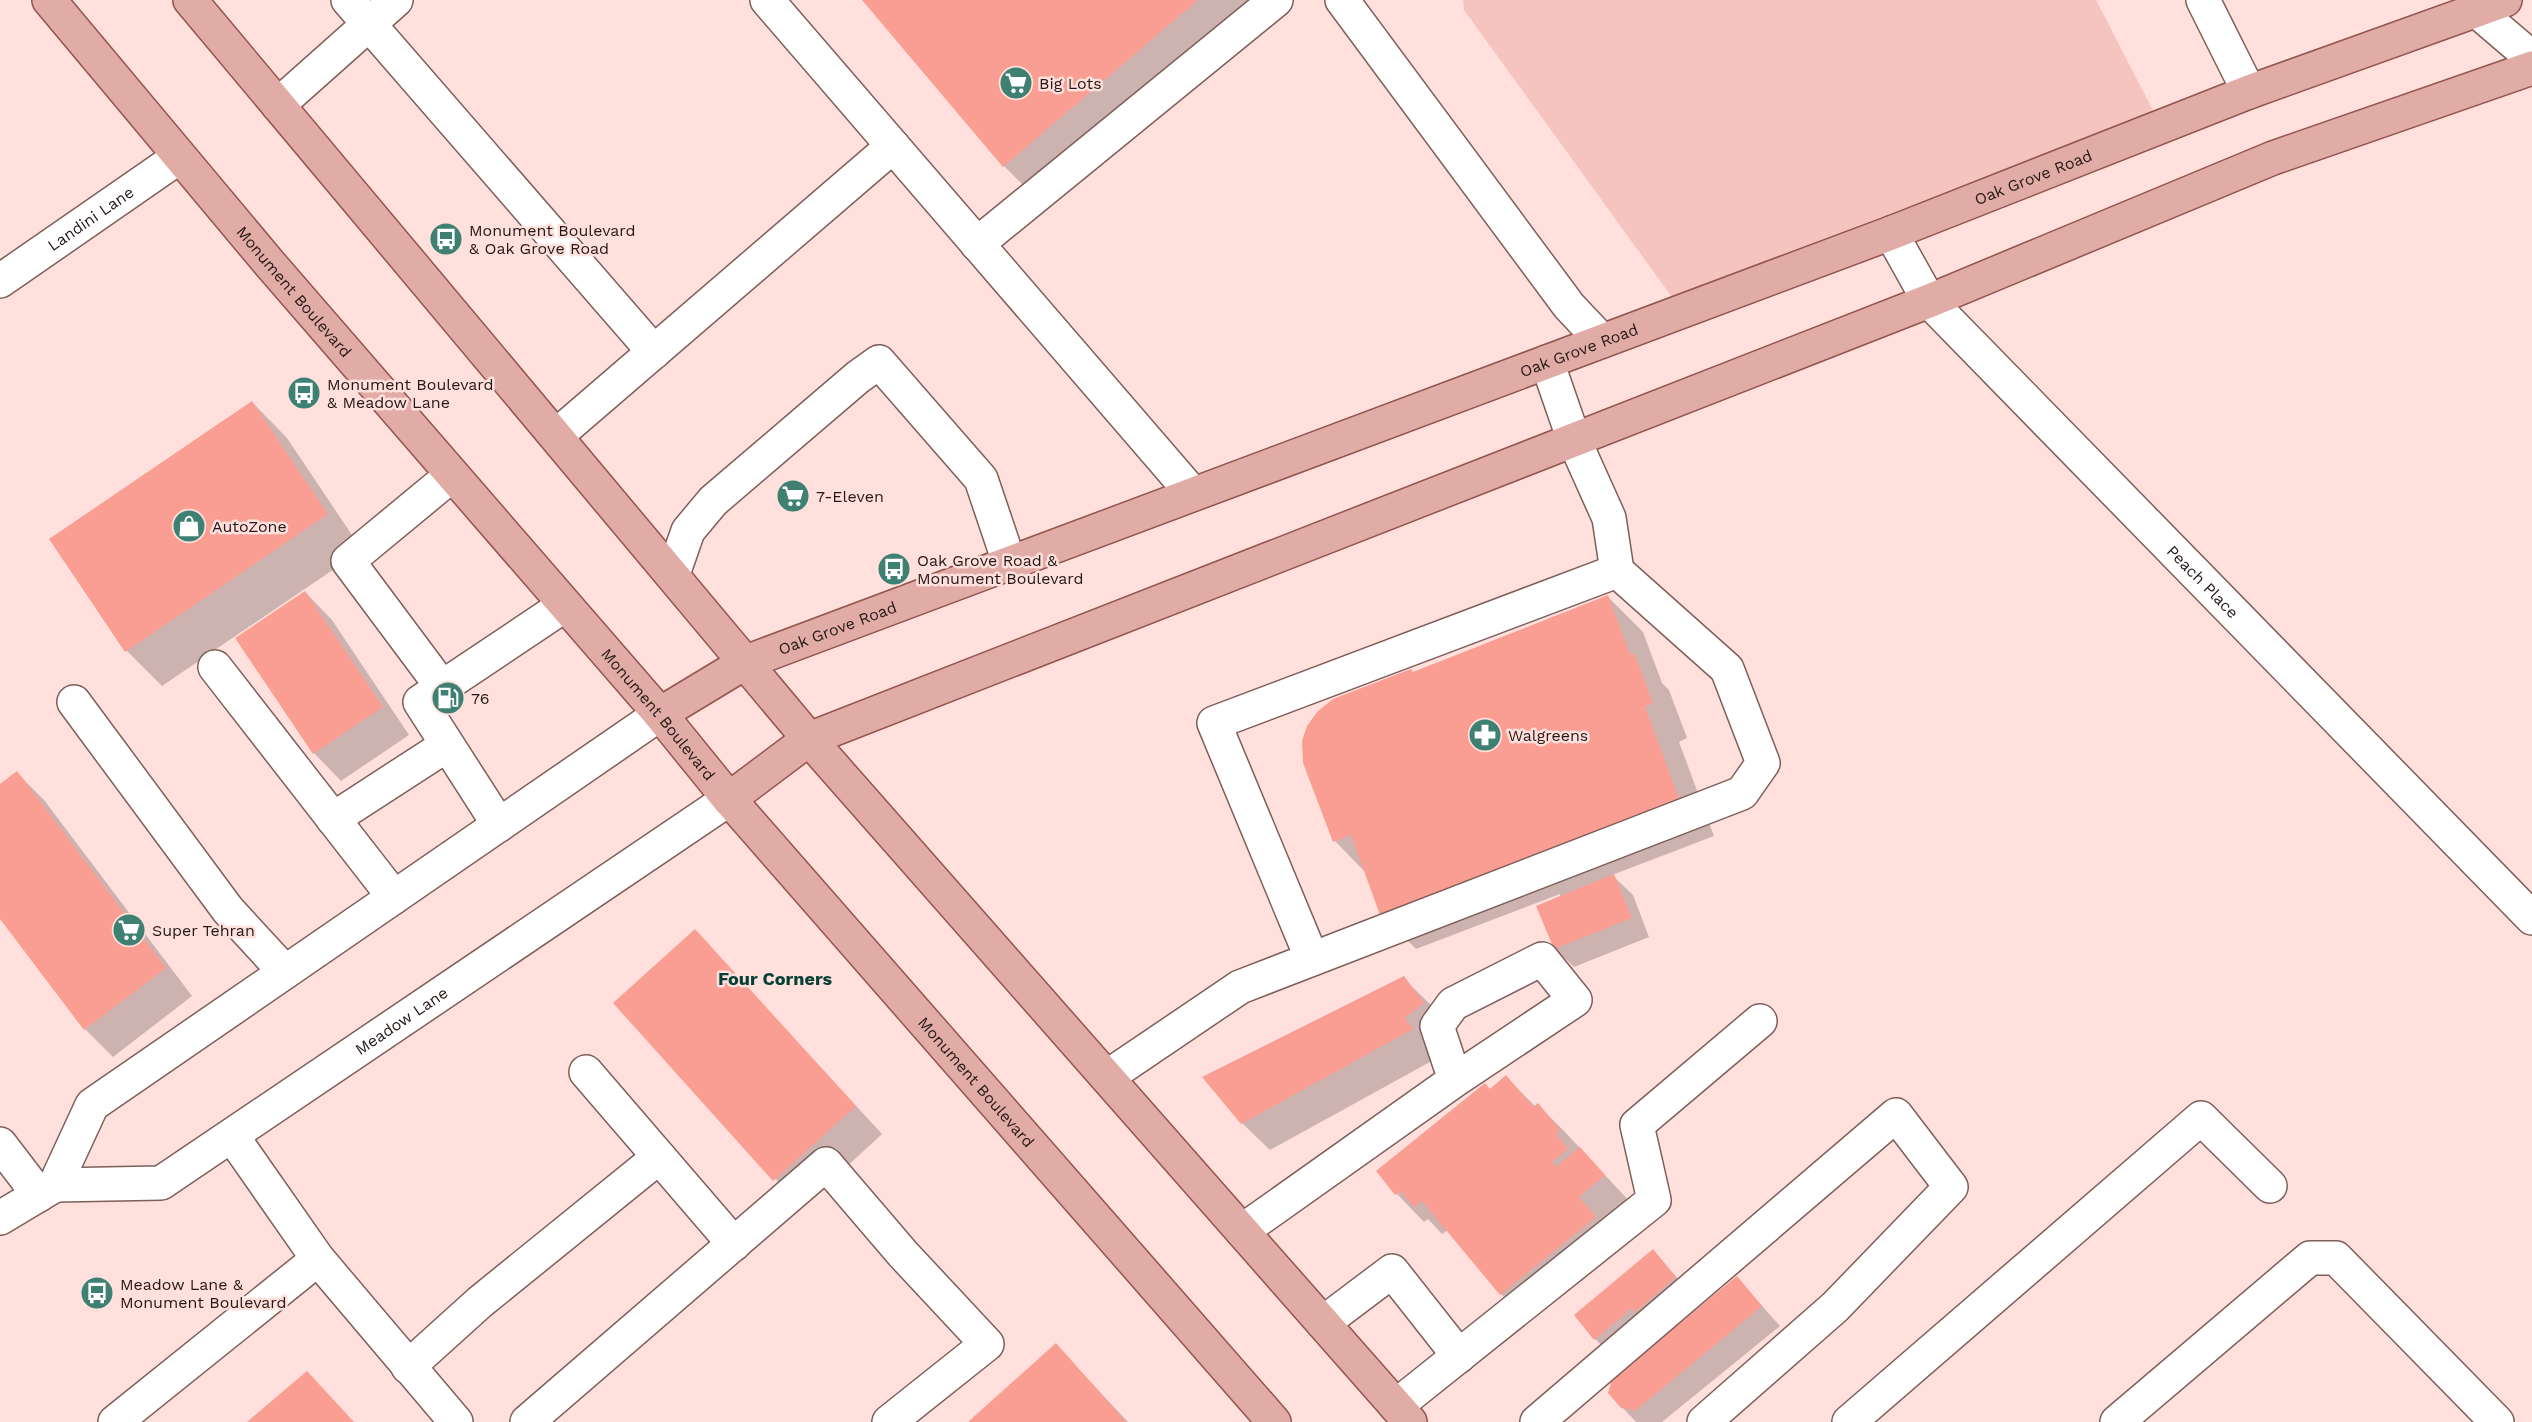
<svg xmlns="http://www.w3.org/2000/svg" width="2532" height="1422" viewBox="0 0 2532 1422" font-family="'Work Sans',sans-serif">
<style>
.green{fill:#f5c4be}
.shadow{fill:#0003}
.building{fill:#fa9d92}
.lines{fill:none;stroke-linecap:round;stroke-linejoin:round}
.minor-casing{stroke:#7e5e59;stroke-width:36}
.major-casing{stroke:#92544d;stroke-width:36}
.minor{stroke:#fff;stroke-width:33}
.major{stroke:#e1aca6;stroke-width:33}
.labels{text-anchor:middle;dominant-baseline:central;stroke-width:5;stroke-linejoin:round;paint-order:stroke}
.poi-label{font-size:16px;fill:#251816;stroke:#ffe0dc;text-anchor:start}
.street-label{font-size:16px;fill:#251816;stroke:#ffe0dc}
.neighbourhood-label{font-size:18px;font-weight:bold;fill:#044036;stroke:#ffe0dc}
</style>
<rect width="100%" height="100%" fill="#ffe0dc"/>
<!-- green -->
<path class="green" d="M1463 0H2096L2161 126 1682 311 1464 10Z"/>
<!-- shadow -->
<path class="shadow" d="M864 0H1274L1039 201 1004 166Z
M252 402 287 438 362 550 162 686 127 651Z
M305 592 332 620 409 735 341 781 314 753Z
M1608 597 1643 632 1662 683 1669 690 1687 738 1679 742 1714 836 1612 875 1633 895 1649 937 1574 967 1555 949 1560 894 1416 949 1381 914 1366 873 1335 841 1414 674Z
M17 773 44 800 192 996 113 1057 85 1029 0 916V786Z
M695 931 882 1134 802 1208 615 1003Z
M1403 978 1431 1005 1451 1031 1439 1057 1270 1150 1242 1123Z
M1506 1077 1536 1107 1538 1105 1565 1132 1631 1203 1528 1321 1501 1294 1448 1230 1442 1234 1428 1219 1424 1222 1397 1194 1378 1171Z
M1653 1251 1694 1297 1614 1357 1595 1339Z
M1737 1278 1780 1326 1662 1422H1636L1622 1407Z
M1056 1345 1128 1422H970Z"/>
<!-- building -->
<path class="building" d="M862 0H1198L1003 167Z
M252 401 328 514 125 652 49 539Z
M305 591 383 707 313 754 235 638Z
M1608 595 1630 655 1634 653 1653 703 1645 707 1680 801 1380 915 1351 835 1333 842 1303 763 1302 741 1307 726 1317 712 1333 699 1411 669 1413 672Z
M17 771 166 968 84 1030 0 919V784Z
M1614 874 1632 918 1554 949 1536 906Z
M695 929 856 1106 773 1181 613 1003Z
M1404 976 1424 1003 1405 1018 1413 1029 1241 1124 1202 1077Z
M1506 1075 1533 1107 1538 1103 1560 1130 1556 1134 1568 1149 1552 1162 1556 1167 1580 1147 1605 1175 1579 1197 1596 1217 1500 1295 1422 1201 1414 1207 1401 1192 1395 1195 1376 1171 1485 1083 1490 1089Z
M1653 1249 1676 1277 1635 1312 1632 1308 1594 1340 1574 1315Z
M1737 1276 1762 1306 1636 1410 1621 1408 1608 1393 1612 1379Z
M1056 1343 1126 1422H968Z
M307 1371 354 1422H247Z"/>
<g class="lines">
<!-- minor casing -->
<g class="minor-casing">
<g id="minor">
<path d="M348 0 654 352"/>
<path d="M767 0 1193 494"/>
<path d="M1342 0 1569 306 1602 341"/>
<path d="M2203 0 2249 92"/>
<path d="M2477 11 2532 58"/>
<path d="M278 105 396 0"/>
<path id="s1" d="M1891 233 1929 301 2532 918"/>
<path d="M977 244 1276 0"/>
<path id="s2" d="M0 281 179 157"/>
<path d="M556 436 893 146"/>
<path d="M673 574 688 531 713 501 858 377 879 362 981 479 1009 562"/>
<path d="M215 667 394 897"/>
<path d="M442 687 348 561 452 475"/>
<path d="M74 702 228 910 285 972"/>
<path d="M333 819 447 745"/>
<path d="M499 825 420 702 565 605"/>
<path d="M1312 959 1214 723 1617 571"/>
<path d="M586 1072 734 1244"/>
<path d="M1107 1077 1240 987 1742 793 1763 763 1727 669 1617 571 1609 518 1574 440 1547 362"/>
<path d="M232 1136 318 1259 456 1422"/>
<path d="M0 1144 39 1195"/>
<path id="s3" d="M55 1185 161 1183 729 799"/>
<path d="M0 1218 55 1185 92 1105 660 714"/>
<path d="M1242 1231 1455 1080 1575 1000 1542 959 1453 1004 1437 1026 1455 1080"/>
<path d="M1323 1323 1392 1271 1459 1356"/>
<path d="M408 1367 480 1302 659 1157"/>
<path d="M1396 1406 1654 1200 1637 1125 1760 1021"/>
<path d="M115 1422 318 1259"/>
<path d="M527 1422 826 1164 903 1254 987 1344 889 1422"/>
<path d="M1537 1422 1896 1115 1951 1187 1835 1307 1704 1422"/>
<path d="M1849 1422 2201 1118 2270 1186"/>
<path d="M2117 1422 2310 1258H2336L2497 1422"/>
</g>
</g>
<!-- major casing -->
<g class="major-casing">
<g id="major">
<path id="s4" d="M49 0 270 264 660 714 729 799 1274 1422"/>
<path d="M190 0 809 739 1410 1422"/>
<path id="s5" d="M660 714 746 662 1891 233 2249 92 2505 0"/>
<path d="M729 799 809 739 1929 301 2273 158 2532 68"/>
</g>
</g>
<!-- minor -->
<use href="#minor" class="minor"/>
<!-- major -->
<use href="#major" class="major"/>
</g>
<!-- icons -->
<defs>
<g id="supermarket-disc" transform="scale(1.725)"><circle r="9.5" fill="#3e8071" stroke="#ffe0dc"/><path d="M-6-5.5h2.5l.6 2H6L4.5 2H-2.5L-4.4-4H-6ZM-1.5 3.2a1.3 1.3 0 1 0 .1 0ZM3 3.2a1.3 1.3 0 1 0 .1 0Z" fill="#fff"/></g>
<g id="bus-disc" transform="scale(1.725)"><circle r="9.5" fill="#3e8071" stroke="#ffe0dc"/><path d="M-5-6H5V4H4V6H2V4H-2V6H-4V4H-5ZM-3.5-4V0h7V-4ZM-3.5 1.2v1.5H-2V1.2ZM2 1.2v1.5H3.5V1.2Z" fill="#fff"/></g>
<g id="shop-disc" transform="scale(1.725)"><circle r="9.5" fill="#3e8071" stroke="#ffe0dc"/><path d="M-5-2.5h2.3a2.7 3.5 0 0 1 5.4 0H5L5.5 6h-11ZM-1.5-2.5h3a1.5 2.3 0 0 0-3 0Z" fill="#fff"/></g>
<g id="fuel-disc" transform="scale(1.725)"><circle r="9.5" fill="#3e8071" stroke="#ffe0dc"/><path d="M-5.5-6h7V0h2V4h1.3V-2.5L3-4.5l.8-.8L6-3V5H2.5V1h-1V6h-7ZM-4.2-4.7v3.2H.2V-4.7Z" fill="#fff"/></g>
<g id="pharmacy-disc" transform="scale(1.725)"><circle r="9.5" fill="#3e8071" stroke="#ffe0dc"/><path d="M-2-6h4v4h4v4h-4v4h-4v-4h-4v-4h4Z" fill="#fff"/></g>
</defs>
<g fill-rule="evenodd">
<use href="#supermarket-disc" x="1016" y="83"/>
<use href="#bus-disc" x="446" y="239"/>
<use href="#bus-disc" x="304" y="393"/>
<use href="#supermarket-disc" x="793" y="496"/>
<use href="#shop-disc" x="189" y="526"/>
<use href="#bus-disc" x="894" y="569"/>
<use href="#fuel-disc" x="448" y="698"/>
<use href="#pharmacy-disc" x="1485" y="735"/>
<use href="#supermarket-disc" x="129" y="930"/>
<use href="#bus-disc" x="97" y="1293"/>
</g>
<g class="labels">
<!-- poi labels -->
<g class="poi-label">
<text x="1039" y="83">Big Lots</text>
<text x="469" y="230">Monument Boulevard<tspan x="469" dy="18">&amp; Oak Grove Road</tspan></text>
<text x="327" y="384">Monument Boulevard<tspan x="327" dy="18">&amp; Meadow Lane</tspan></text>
<text x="816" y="496">7-Eleven</text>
<text x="212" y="526">AutoZone</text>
<text x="917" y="560">Oak Grove Road &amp;<tspan x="917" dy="18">Monument Boulevard</tspan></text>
<text x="471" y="698">76</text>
<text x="1508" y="735">Walgreens</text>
<text x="152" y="930">Super Tehran</text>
<text x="120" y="1284">Meadow Lane &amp;<tspan x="120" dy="18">Monument Boulevard</tspan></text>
</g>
<!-- street labels -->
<g class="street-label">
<text stroke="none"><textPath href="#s5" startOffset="1476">Oak Grove Road</textPath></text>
<text stroke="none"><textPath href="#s2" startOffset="110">Landini Lane</textPath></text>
<text stroke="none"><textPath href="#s4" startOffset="381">Monument Boulevard</textPath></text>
<text stroke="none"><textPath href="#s5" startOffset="990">Oak Grove Road</textPath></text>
<text stroke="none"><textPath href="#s1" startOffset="470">Peach Place</textPath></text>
<text stroke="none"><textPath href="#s5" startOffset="198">Oak Grove Road</textPath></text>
<text stroke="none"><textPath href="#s4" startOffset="939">Monument Boulevard</textPath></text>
<text stroke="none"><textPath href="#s3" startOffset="396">Meadow Lane</textPath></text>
<text stroke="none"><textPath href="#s4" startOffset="1425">Monument Boulevard</textPath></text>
</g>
<!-- neighbourhood labels -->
<g class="neighbourhood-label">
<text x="775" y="978">Four Corners</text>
</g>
</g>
</svg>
